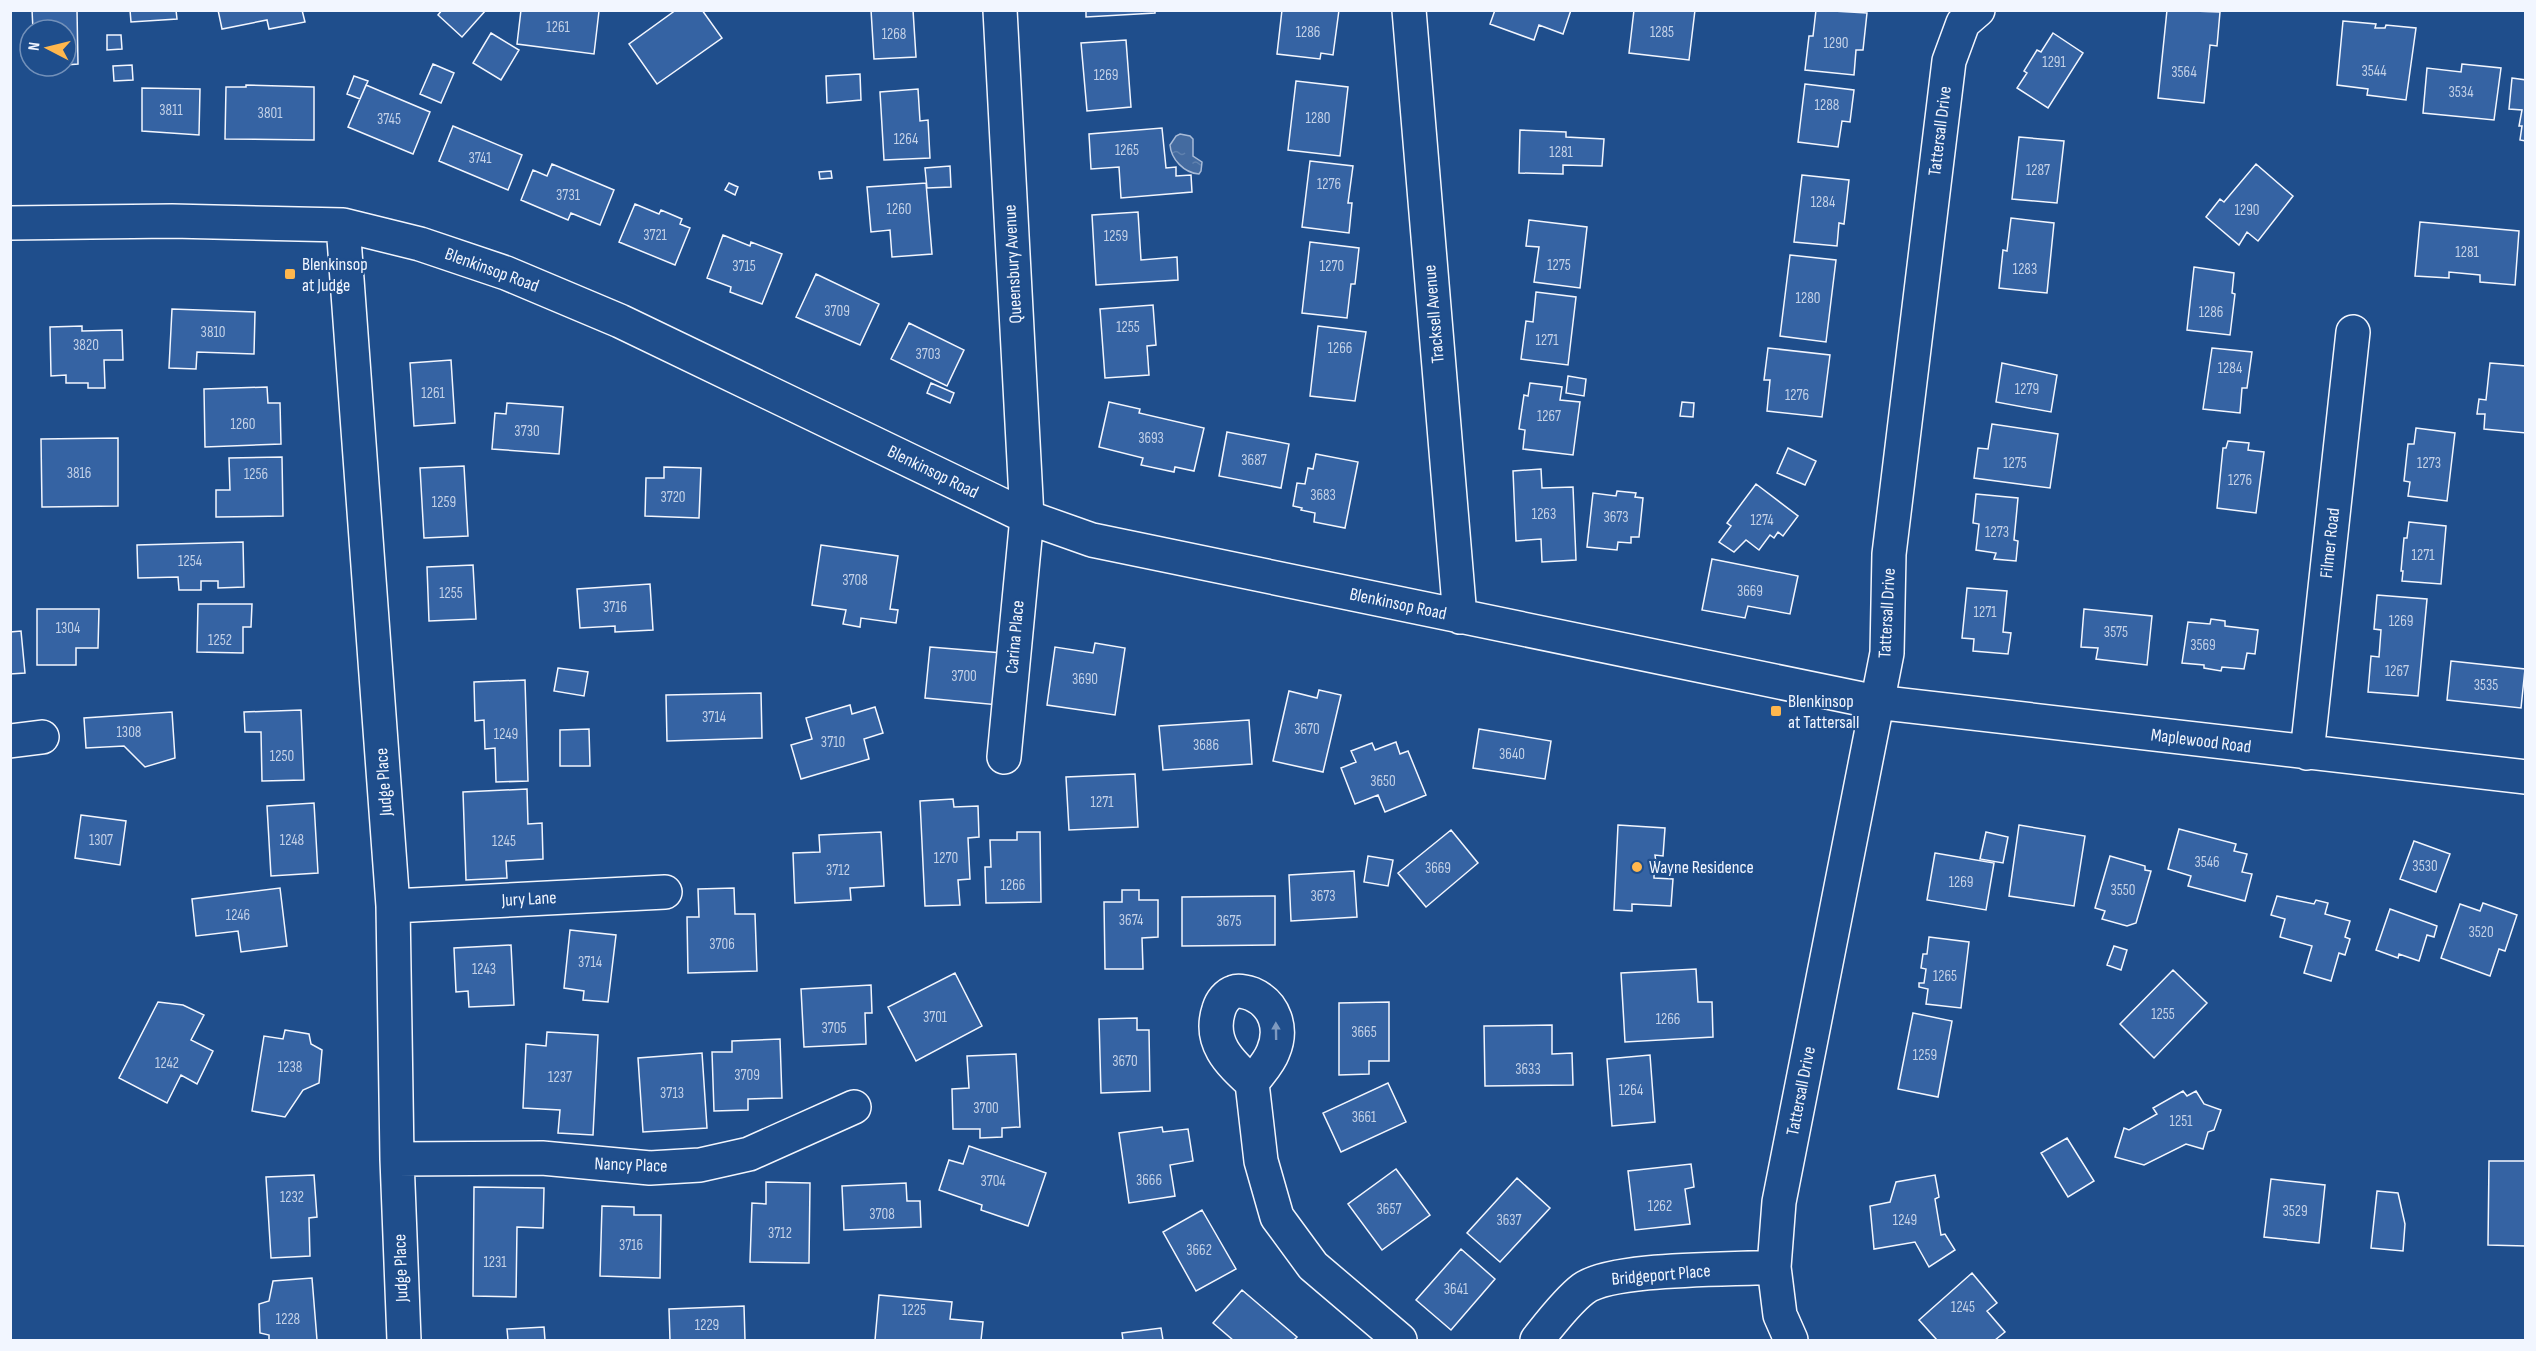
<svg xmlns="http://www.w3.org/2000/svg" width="2536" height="1351" viewBox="0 0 2536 1351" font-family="'Sofia Sans Condensed',sans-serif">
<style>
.water{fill:url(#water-ripples);stroke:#a8bbd7;stroke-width:1.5}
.building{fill:#3563a3;stroke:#f2f6ff;stroke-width:1.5}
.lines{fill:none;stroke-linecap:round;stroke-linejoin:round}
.minor-casing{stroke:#f2f6ff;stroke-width:36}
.minor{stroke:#1f4e8c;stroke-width:33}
.oneway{fill:#7e9ac0}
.poi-dot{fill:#ffb74d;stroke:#1f4e8c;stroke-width:2}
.labels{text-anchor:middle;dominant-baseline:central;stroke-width:4.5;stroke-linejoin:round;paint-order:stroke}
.number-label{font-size:15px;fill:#c3d1e8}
.street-label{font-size:18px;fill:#f2f6ff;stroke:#1f4e8c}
.poi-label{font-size:18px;fill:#f2f6ff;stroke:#1f4e8c;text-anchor:start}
</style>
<defs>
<pattern id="water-ripples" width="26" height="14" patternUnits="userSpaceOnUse" patternTransform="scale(1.5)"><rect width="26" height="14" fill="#446ba0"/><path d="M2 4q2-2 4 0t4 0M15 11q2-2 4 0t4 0" fill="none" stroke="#5f81ae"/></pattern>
</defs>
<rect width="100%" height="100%" fill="#1f4e8c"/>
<!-- water -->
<path class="water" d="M1180 134 1190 136 1193 139V156L1202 162 1201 171 1199 174C1184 173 1171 159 1170 145L1176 136Z"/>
<!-- building -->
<path class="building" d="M32 10H77L78 64 66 65V30H33Z
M130 10H176L177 19 131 22Z
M218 10H302L305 22 269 29 267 20 222 29Z
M486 10 462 37 438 15 442 10Z
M521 10 599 11 594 54 517 44Z
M676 10H702L722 38 657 84 629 44Z
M871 10H913L916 57 874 59Z
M1086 10H1155V13L1086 17Z
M1282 10H1339L1333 55 1321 53 1320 59 1277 54Z
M1495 10H1571L1563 34 1539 25 1534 40 1490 24Z
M1634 10H1695L1689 60 1629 53Z
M1816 10 1867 13 1863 50H1856L1854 75 1805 70 1809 36H1813Z
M2167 10 2220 12 2217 46 2210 45 2204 103 2158 98Z
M2343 21 2376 24 2375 28H2385L2386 25 2416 28 2406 100 2367 95 2368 89 2337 85Z
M491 33 519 50 501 80 473 63Z
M2053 33 2083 53 2048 108 2017 88 2027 73 2024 71 2037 50 2041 52Z
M107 35H121L122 49 107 50Z
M1126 40 1131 107 1087 111 1081 43Z
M433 64 454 73 441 103 420 94Z
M2462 64 2501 68 2494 120 2423 113 2427 68 2461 72Z
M132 65 133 80 114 81 113 66Z
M860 74 861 100 827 103 826 76Z
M354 76 368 81 360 99 347 94Z
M2512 78 2526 80V141L2520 140 2522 126H2519L2522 110 2509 109Z
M1296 81 1348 87 1340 156 1288 150Z
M1805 84 1854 90 1850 122 1842 121 1838 147 1798 142Z
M246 85 314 87V140L225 139 226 87H246Z
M366 85 430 112 413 154 348 127Z
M142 88 200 89 199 135 142 131Z
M918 89 920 121 928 120 930 158 884 160 880 92Z
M453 126 522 155 508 190 439 161Z
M1162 128 1166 168 1176 167V176L1191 175 1192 192 1121 198 1119 167 1091 169 1089 134Z
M1520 130 1566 132V137L1604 139 1602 166 1563 165V174L1519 173Z
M2019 137 2064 141 2057 203 2012 199Z
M1310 161 1353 166 1348 203H1352L1349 233 1302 227Z
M552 164 614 190 600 225 571 213 568 220 521 200 533 170 547 176Z
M2256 164 2293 196 2258 241 2247 232 2239 245 2206 217 2220 199 2224 202Z
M950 166 951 187 927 188 925 168Z
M831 171 832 178 820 179 819 172Z
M1802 175 1849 180 1844 224 1839 223 1837 246 1794 242Z
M729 183 738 187 735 195 725 190Z
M926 183 932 254 892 257 890 230 871 232 867 187Z
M635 204 659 214 661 210 682 219 680 224 690 228 675 265 619 242Z
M1138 212 1141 260 1177 257 1178 280 1096 285 1092 215Z
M2011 218 2054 223 2047 293 1999 288 2003 250 2007 251Z
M1529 220 1587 227 1580 288 1534 282 1539 247 1526 246Z
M2420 222 2519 231 2515 285 2480 282V275L2449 272V278L2415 276Z
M723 235 750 246 751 242 782 254 762 304 730 292 731 287 707 278Z
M1310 242 1359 248 1355 284H1351L1347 318 1302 313Z
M1790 255 1836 260 1826 342 1780 336Z
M2194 267 2234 273 2232 293 2235 294 2230 335 2187 330Z
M816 274 879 304 860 345 796 317Z
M1536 292 1576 297 1568 365 1521 359 1526 321 1533 322Z
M1153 305 1156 345 1147 346 1149 375 1105 378 1100 309Z
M172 309 255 312 254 354 197 352 196 369 169 368Z
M909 323 964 350 947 386 891 359Z
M82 326V331L122 330 123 360H104L105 388H88V383H66V375L51 376 50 327Z
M1318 326 1366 332 1355 401 1310 396Z
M1768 348 1830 355 1822 417 1767 411 1770 380H1764Z
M2212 348 2252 352 2247 388H2242L2240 413 2203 409Z
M451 360 455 423 414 426 410 363Z
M2002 363 2057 375 2051 412 1996 402Z
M2490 363 2526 366V433L2484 429 2485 414H2477L2479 399 2486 400Z
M1568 376 1586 379 1584 396 1566 393Z
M931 383 954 393 950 403 927 393Z
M1530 383 1562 387 1560 400 1580 402 1573 455 1523 449 1525 430 1519 429 1524 395 1528 396Z
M267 387 268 403H280L281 444 205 447 204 389Z
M1109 402 1140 409 1139 413 1204 428 1194 471 1175 467 1174 472 1141 465 1143 458 1099 447Z
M1682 402 1694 403 1693 417 1680 416Z
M507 403 563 407 559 454 492 449 495 413 506 414Z
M1992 424 2058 434 2050 488 1974 478 1978 448 1988 449Z
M2416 428 2455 433 2447 501 2408 496 2410 482 2404 481 2408 444H2414Z
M1227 432 1289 444 1281 488 1219 476Z
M118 438V506L42 507 41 439Z
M2228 441 2249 443 2248 450 2264 452 2256 513 2217 508 2223 448H2226Z
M1788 448 1816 461 1805 485 1777 473Z
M1316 454 1358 462 1345 528 1314 522 1315 513 1301 510 1302 508 1293 506 1297 483 1305 484 1308 468 1313 469Z
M282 457 283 516 216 517V490H230L229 458Z
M464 466 468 536 424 538 420 468Z
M664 467 701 468 699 518 645 516 646 478H664Z
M1541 469 1542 488 1573 487 1576 560 1542 562 1541 539 1516 541 1513 471Z
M1756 484 1798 516 1783 536 1778 532 1774 538 1770 535 1759 550 1746 540 1734 552 1719 542 1731 526 1727 523Z
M1617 491 1636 493 1635 497 1643 498 1639 537H1631V543L1618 542 1617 550 1587 547 1593 493 1616 496Z
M1976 494 2018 498 2014 540 2018 541 2016 561 1994 559 1996 553 1976 550 1979 524 1973 523Z
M2409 522 2446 526 2441 584 2402 581 2403 571H2401L2404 538H2407Z
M243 542 244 587 218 588V581H201V590H179L178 577 138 578 137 545Z
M821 545 898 556 890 609 898 610 896 623 861 618 860 627 843 624 846 610 812 605Z
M1712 559 1798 576 1790 614 1748 606 1745 618 1702 610Z
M473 565 476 619 429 621 427 567Z
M650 584 653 630 615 632V626L580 628 577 589Z
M1967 588 2007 591 2003 632 2011 633 2008 654 1973 651 1974 639 1962 638Z
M2377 595 2427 599 2418 696 2368 692 2371 656 2379 657 2381 630 2374 629Z
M198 604H252L251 627H243V653L197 652Z
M37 609H99L98 648H76V665H37Z
M2084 609 2152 616 2147 665 2096 659 2098 648 2081 647Z
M2211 619 2225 621V626L2258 630 2255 654 2247 653 2244 669 2222 667 2221 671 2204 668V665L2182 663 2188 622 2210 624Z
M21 631 25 673 10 674V632Z
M1095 643 1125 648 1115 715 1047 705 1055 647 1093 653Z
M930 647 1003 653 999 705 925 698Z
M2451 661 2525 669 2521 708 2447 700Z
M558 668 588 672 584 696 554 691Z
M525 680 528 781 496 782 495 748 485 749 484 720 475 721 474 682Z
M1319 690 1341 695 1323 772 1273 761 1289 691 1317 698Z
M761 693 762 738 667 741 666 695Z
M850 705 852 714 875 707 883 733 864 739 869 759 801 779 791 745 812 739 806 718Z
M301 710 304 780 262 781 261 732H245L244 712Z
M172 712 175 758 145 767 124 746 86 748 84 718Z
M1249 720 1252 764 1163 770 1159 726Z
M589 729 590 766H560V730Z
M1479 729 1551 741 1545 779 1473 768Z
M1396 742 1400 754 1408 751 1426 795 1385 812 1378 795 1355 804 1341 768 1356 762 1351 751 1372 743 1375 750Z
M1135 774 1138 827 1069 830 1066 777Z
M527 789 528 824 542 823 543 859 506 861 507 878 466 880 463 792Z
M953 799 954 807 978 806 979 837 968 838 970 879 958 880 960 905 925 906 920 801Z
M314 803 318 873 271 876 267 806Z
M81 815 126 821 120 865 75 858Z
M1618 825 1665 828 1663 856 1655 855 1657 871H1654V878L1673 879 1671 906 1632 904V911L1614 910Z
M2019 825 2085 836 2074 906 2009 896Z
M2179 829 2236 844 2234 851 2247 854 2242 872 2252 874 2245 901 2188 886 2191 876 2168 869Z
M1451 830 1478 863 1426 907 1398 873Z
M881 832 884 886 850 888 851 900 795 903 793 853 820 852 819 835Z
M1017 832H1040L1041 902 986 903 985 867H991L990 840H1017Z
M1986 832 2008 837 2003 863 1980 859Z
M2414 841 2450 854 2436 892 2400 879Z
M1935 853 1994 863 1986 910 1927 900Z
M1368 856 1393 860 1388 886 1364 882Z
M2110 856 2145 866V870L2151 871 2136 923 2127 926 2102 919 2105 911 2095 908Z
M1354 871 1357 917 1291 921 1289 875Z
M280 888 287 946 241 952 238 931 196 936 192 899Z
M734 888 735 914H755L757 971 688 973 687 917H699L698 889Z
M1122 890H1139V900H1158V937L1142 938 1143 969H1105L1104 902H1122Z
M1275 896V945L1182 946V897Z
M2277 896 2314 904 2316 900 2328 903 2325 914 2350 921 2345 937 2350 939 2345 955 2339 953 2331 981 2304 973 2312 946 2280 937 2285 919 2271 915Z
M2483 903 2517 915 2505 951 2499 949 2490 976 2441 958 2460 904 2480 911Z
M2390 909 2437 926 2434 937 2427 935 2419 961 2399 954 2398 958 2376 950Z
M570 930 616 935 608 1002 583 1000 584 991 564 988Z
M1929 937 1969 942 1961 1008 1926 1004 1928 989 1919 987V983H1924L1926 969 1921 968 1923 954H1927Z
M511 945 514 1005 469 1007 468 991 456 992 454 948Z
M2114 946 2127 950 2121 970 2107 965Z
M1696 969 1698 1002H1712L1713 1037 1625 1042 1621 973Z
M2173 970 2207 1003 2154 1058 2120 1024Z
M955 973 982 1026 916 1061 888 1007Z
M871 985 872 1013H865L866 1044 804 1047 801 989Z
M158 1002 183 1005 204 1015 191 1040 213 1051 197 1084 181 1075 167 1103 119 1078Z
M1389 1002V1061H1369V1074L1339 1075V1003Z
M1913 1013 1952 1021 1938 1097 1898 1089Z
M1137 1018V1030H1149L1150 1091 1101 1093 1099 1019Z
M1552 1025V1054L1572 1053 1573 1085 1485 1086 1484 1026Z
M285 1030 309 1034 311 1044 322 1050 319 1083 303 1090 285 1117 252 1111 264 1036 283 1039Z
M547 1032 598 1035 593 1135 558 1133 560 1110 523 1108 526 1044 546 1046Z
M780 1039 782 1098 748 1099V1110L714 1111 712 1052H732V1041Z
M702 1053 707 1128 643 1132 638 1058Z
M1016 1054 1020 1127 1002 1128V1137L980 1138V1129H953L952 1089 969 1088 967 1056Z
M1650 1055 1655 1122 1612 1126 1607 1059Z
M1388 1083 1406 1122 1341 1152 1323 1113Z
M2183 1091 2187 1096 2196 1091 2204 1104 2221 1110 2214 1130 2208 1132 2203 1149 2186 1144 2144 1165 2115 1157 2124 1128 2129 1130 2157 1114 2153 1108Z
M1162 1127 1163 1132 1188 1129 1193 1161 1170 1165 1175 1196 1129 1203 1119 1133Z
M2067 1138 2094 1181 2068 1197 2041 1153Z
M969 1146 1046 1173 1028 1226 981 1210 982 1205 939 1190 949 1160 963 1164Z
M2489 1161H2526V1246L2488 1245Z
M1691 1164 1694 1187 1685 1189 1690 1224 1635 1230 1628 1171Z
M1396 1169 1430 1215 1382 1250 1348 1204Z
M314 1175 317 1217 309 1218 310 1256 271 1258 266 1177Z
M1935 1175 1939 1197 1935 1199 1941 1235 1945 1234 1955 1250 1929 1267 1915 1242 1874 1249 1870 1206 1890 1202 1896 1182Z
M1517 1178 1550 1208 1500 1262 1467 1233Z
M2271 1179 2325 1185 2319 1243 2264 1237Z
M766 1182 810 1183 809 1263 750 1262 752 1203 766 1204Z
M906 1183 907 1201H920L921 1227 844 1230 842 1186Z
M474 1187 544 1188 543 1228 517 1227 516 1297 473 1296Z
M2377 1191 2398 1193 2405 1224 2403 1251 2371 1248Z
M602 1206 634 1207V1215H661L660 1278 600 1276Z
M1202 1210 1236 1269 1196 1291 1163 1232Z
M1461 1249 1495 1279 1451 1330 1416 1300Z
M1972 1273 1997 1303 1987 1311 2005 1332 1995 1340H1937L1919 1320Z
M312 1278 317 1340H269V1335L260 1333 259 1304 269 1301 273 1281Z
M1242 1290 1297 1337 1294 1340H1233L1213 1323Z
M879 1295 952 1302 950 1319 983 1322 981 1340H875Z
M744 1306 745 1340H670L669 1309Z
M544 1327 545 1340H508L507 1329Z
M1161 1328 1163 1340H1123L1122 1333Z"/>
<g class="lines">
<!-- minor casing -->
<g class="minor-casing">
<path id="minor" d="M1000 10 1027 517 1004 757
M1409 10 1460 617
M10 223 172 221 343 225 420 244 506 273 620 321 1027 517 1092 540 1876 702 2526 777
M343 225 393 906 397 1159 404 1340
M10 741 42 737
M2307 753 2353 332
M393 906 665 892
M1252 1083C1229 1062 1208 1042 1219 1009 1221 1002 1227 994 1234 992 1239 990 1246 992 1252 994 1275 1004 1283 1029 1273 1052 1269 1063 1259 1073 1252 1083L1261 1161 1277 1217 1313 1266 1400 1340
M397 1159 542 1158 650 1168 700 1165 749 1154 854 1107
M1537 1340C1549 1325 1567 1301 1583 1289 1612 1267 1733 1270 1774 1267
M1791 1340 1780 1315 1774 1267 1779 1202 1887 653 1889 554 1949 61 1963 23 1978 10"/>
</g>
<!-- minor -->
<use href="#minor" class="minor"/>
</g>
<!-- one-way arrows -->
<defs><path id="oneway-solid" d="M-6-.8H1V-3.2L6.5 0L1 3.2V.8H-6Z" transform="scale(1.5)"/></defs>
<use class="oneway" href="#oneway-solid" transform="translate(1276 1031) rotate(-91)"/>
<!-- markers -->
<g class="poi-dot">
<rect x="284" y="268" width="12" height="12" rx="3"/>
<rect x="1770" y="705" width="12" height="12" rx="3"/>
<circle cx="1637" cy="867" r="6"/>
</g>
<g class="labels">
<!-- number labels -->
<g class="number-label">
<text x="558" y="27">1261</text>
<text x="1308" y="32">1286</text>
<text x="1662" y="32">1285</text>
<text x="894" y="34">1268</text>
<text x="1836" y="43">1290</text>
<text x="2054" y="62">1291</text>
<text x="2374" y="71">3544</text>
<text x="2184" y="72">3564</text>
<text x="1106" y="75">1269</text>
<text x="2461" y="92">3534</text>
<text x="1827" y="105">1288</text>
<text x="171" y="110">3811</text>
<text x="270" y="113">3801</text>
<text x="1318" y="118">1280</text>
<text x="389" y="119">3745</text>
<text x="906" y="139">1264</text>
<text x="1127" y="150">1265</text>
<text x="1561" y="152">1281</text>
<text x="480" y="158">3741</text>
<text x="2038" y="170">1287</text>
<text x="1329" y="184">1276</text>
<text x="568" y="195">3731</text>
<text x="1823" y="202">1284</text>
<text x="899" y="209">1260</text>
<text x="2247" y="210">1290</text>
<text x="655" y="235">3721</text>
<text x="1116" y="236">1259</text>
<text x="2467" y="252">1281</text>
<text x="1559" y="265">1275</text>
<text x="744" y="266">3715</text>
<text x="1332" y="266">1270</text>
<text x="2025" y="269">1283</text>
<text x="1808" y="298">1280</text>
<text x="837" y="311">3709</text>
<text x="2211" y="312">1286</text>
<text x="1128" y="327">1255</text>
<text x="213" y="332">3810</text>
<text x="1547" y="340">1271</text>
<text x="86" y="345">3820</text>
<text x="1340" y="348">1266</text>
<text x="928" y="354">3703</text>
<text x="2230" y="368">1284</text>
<text x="2027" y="389">1279</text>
<text x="433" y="393">1261</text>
<text x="1797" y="395">1276</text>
<text x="1549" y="416">1267</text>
<text x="243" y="424">1260</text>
<text x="527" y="431">3730</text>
<text x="1151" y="438">3693</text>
<text x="1254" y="460">3687</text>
<text x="2015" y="463">1275</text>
<text x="2429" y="463">1273</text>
<text x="79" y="473">3816</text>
<text x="256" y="474">1256</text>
<text x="2240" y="480">1276</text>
<text x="1323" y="495">3683</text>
<text x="673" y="497">3720</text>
<text x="444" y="502">1259</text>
<text x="1544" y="514">1263</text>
<text x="1616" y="517">3673</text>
<text x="1762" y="520">1274</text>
<text x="1997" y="532">1273</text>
<text x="2423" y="555">1271</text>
<text x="190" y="561">1254</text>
<text x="855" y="580">3708</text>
<text x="1750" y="591">3669</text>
<text x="451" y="593">1255</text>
<text x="615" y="607">3716</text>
<text x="1985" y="612">1271</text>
<text x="2401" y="621">1269</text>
<text x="68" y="628">1304</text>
<text x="2116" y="632">3575</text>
<text x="220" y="640">1252</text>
<text x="2203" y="645">3569</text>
<text x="2397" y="671">1267</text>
<text x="964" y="676">3700</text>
<text x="1085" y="679">3690</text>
<text x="2486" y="685">3535</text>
<text x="714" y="717">3714</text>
<text x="1307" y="729">3670</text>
<text x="129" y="732">1308</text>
<text x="506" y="734">1249</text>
<text x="833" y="742">3710</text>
<text x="1206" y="745">3686</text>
<text x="1512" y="754">3640</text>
<text x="282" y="756">1250</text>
<text x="1383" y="781">3650</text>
<text x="1102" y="802">1271</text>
<text x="101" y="840">1307</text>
<text x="292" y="840">1248</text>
<text x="504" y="841">1245</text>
<text x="946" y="858">1270</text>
<text x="2207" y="862">3546</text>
<text x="2425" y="866">3530</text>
<text x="1438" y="868">3669</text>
<text x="838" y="870">3712</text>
<text x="1961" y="882">1269</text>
<text x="1013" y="885">1266</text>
<text x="2123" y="890">3550</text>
<text x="1323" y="896">3673</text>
<text x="238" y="915">1246</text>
<text x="1131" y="920">3674</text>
<text x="1229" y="921">3675</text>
<text x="2481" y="932">3520</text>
<text x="722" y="944">3706</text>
<text x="590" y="962">3714</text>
<text x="484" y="969">1243</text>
<text x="1945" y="976">1265</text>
<text x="2163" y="1014">1255</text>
<text x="935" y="1017">3701</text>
<text x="1668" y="1019">1266</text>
<text x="834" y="1028">3705</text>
<text x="1364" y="1032">3665</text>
<text x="1925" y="1055">1259</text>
<text x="1125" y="1061">3670</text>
<text x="167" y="1063">1242</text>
<text x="290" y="1067">1238</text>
<text x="1528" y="1069">3633</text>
<text x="747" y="1075">3709</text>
<text x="560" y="1077">1237</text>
<text x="1631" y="1090">1264</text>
<text x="672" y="1093">3713</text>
<text x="986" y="1108">3700</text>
<text x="1364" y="1117">3661</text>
<text x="2181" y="1121">1251</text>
<text x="1149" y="1180">3666</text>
<text x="993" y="1181">3704</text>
<text x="292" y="1197">1232</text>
<text x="1660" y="1206">1262</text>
<text x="1389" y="1209">3657</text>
<text x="2295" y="1211">3529</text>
<text x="882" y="1214">3708</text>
<text x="1509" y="1220">3637</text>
<text x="1905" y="1220">1249</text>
<text x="780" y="1233">3712</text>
<text x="631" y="1245">3716</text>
<text x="1199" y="1250">3662</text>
<text x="495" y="1262">1231</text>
<text x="1456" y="1289">3641</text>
<text x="1963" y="1307">1245</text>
<text x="914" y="1310">1225</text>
<text x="288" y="1319">1228</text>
<text x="707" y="1325">1229</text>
</g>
<!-- street labels -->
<g class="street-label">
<text transform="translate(1940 131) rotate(-83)">Tattersall Drive</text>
<text transform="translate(1013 264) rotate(-93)">Queensbury Avenue</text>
<text transform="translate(492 270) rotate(20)">Blenkinsop Road</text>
<text transform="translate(1434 314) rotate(-95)">Tracksell Avenue</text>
<text transform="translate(933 472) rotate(26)">Blenkinsop Road</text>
<text transform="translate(2330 543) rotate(-84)">Filmer Road</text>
<text transform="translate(1398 604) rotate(12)">Blenkinsop Road</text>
<text transform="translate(1887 613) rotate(-87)">Tattersall Drive</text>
<text transform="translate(1015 637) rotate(-85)">Carina Place</text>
<text transform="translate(2201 741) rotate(7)">Maplewood Road</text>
<text transform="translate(384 782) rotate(-94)">Judge Place</text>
<text transform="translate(529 899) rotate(-3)">Jury Lane</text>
<text transform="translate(1801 1091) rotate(-79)">Tattersall Drive</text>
<text transform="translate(631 1165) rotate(2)">Nancy Place</text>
<text transform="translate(401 1268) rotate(-92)">Judge Place</text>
<text transform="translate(1661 1275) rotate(-5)">Bridgeport Place</text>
</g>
<!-- poi labels -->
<g class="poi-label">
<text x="302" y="264">Blenkinsop<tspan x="302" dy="21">at Judge</tspan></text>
<text x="1788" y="701">Blenkinsop<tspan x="1788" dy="21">at Tattersall</tspan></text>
<text x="1649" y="867">Wayne Residence</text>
</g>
</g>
<!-- border -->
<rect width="2536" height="1351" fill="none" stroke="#f2f6ff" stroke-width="24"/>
<!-- north arrow -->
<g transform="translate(48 48) rotate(277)"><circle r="28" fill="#1f4e8c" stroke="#7391ba" stroke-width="1.5"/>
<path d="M0-4.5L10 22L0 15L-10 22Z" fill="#ffb74d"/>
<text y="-9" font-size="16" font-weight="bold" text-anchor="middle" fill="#f2f6ff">N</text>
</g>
</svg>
